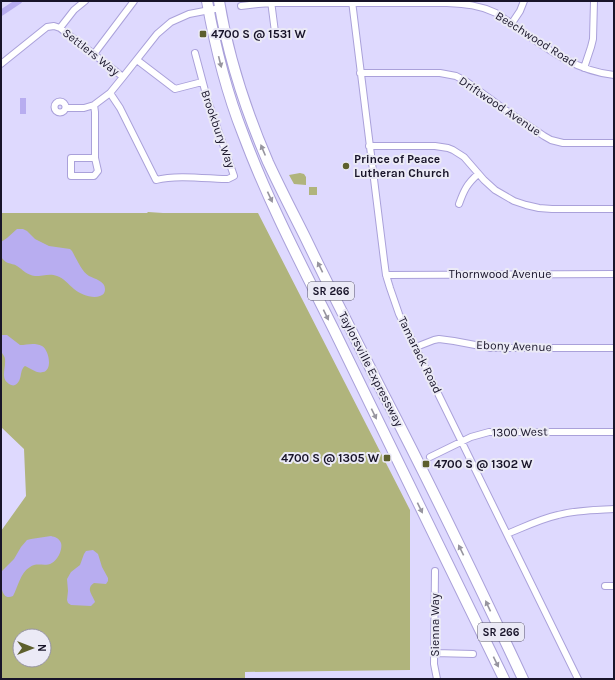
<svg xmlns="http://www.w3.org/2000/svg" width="615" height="680" viewBox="0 0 615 680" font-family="Karla,sans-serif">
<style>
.green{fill:#b0b47c;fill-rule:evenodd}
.water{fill:#b8adf0}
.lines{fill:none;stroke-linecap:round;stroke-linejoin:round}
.canal{stroke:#b8adf0;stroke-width:6}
.street-casing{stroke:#aaa1da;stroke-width:8}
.primary-casing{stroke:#aaa1da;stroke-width:12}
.street{stroke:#fff;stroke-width:6}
.primary{stroke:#fff;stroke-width:10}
.oneway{fill:#97959f}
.poi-dot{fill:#5d5f2d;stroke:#ebeaf6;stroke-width:1.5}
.labels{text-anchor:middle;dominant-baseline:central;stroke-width:4;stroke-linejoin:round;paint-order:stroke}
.shield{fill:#ebeaf6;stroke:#575466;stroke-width:1}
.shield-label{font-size:11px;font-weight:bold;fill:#181429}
.poi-label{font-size:12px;font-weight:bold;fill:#181429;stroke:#ebeaf6;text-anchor:start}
.street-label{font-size:12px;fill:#181429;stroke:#ebeaf6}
</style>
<rect width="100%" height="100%" fill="#ded9fe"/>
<!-- green -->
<path class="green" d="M300 173 304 174 306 177V185L294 184 289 175Z
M309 187H317V195H309Z
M148 212 163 213H258L410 510V670L245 672V679H68V678H1V531L26 496 24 449 1 427V213H147ZM20 636H44V660H20Z"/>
<!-- water -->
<path class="water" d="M20 98H26V114H20Z
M17 229H23L27 231 35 239 49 246 70 249 72 251C76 258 82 272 89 276 95 279 105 281 105 289 105 293 103 295 100 296 92 299 80 294 74 289 68 284 64 278 57 276 50 273 43 276 35 276 27 275 23 270 17 266 14 264 11 264 8 263 5 262 3 259 1 257V242L7 238Z
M1 335H7L20 345C27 345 34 342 42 346 49 350 53 370 43 372 37 374 30 368 25 366 19 370 23 381 15 385 13 386 11 385 9 384 0 378 6 369 5 359 5 356 2 354 1 351 0 346 1 339 1 335Z
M51 536C55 537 59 538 61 543 62 546 61 551 59 555 50 572 39 560 30 567 20 573 18 587 13 596 0 602 1 581 1 572L14 559 21 547 27 540 31 539Z
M93 550 98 554 102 567 108 578V581L106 584 94 583C85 589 93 595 95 602L91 606 71 605 68 603 67 600 68 591 67 579 71 572 80 565 84 554 86 551Z"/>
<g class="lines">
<!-- canal -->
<path class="canal" d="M1 13 19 1"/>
<!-- street casing -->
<g class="street-casing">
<path id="street" d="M271 1 275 32
M352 1 384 260 386 275 390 288 399 314 578 679
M241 6 258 4 272 3H447C466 4 479 5 496 13 534 38 567 70 614 75
M512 23 520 11 524 1
M60 28 74 10 85 1
M94 54 134 1
M137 60 175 89 202 82
M1 64 47 27 54 26 60 28 123 77
M584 68 591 47 593 39 594 1
M360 73H440L456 76 467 82 504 109 544 136 551 140 563 143H614
M110 93 120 108 156 180C175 175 201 178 222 179H228L234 176 207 98 195 53
M54.5 107a5.5 5.5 0 1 1 11 0a5.5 5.5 0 1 1-11 0Z
M94 105 95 112V158L98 171 94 176H71V158H95
M66 108H84L94 105 110 93 123 77 157 34 171 22 189 14 220 8
M369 146H435L448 148 453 150 464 157 484 180 495 190 514 201 526 205 539 208 552 209H614
M459 204C464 190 467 184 478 174
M386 275 614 274
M416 347 434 340 439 339 454 341 491 348H614
M430 457 471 437 489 432H614
M507 534C524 527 540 519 558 515 576 510 595 510 614 509
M435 571 434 664 437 679
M605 586H614
M435 653 473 654"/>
</g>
<!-- primary casing -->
<g class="primary-casing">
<path id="primary" d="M207 1C215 46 226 91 243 134 268 201 302 266 334 330 390 447 447 563 504 679
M219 1C228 56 246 111 268 162 280 188 293 213 306 239 331 291 357 342 383 393 432 487 478 583 523 679"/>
</g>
<!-- street -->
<use href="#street" class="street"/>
<!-- primary -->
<use href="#primary" class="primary"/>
</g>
<!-- one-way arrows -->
<defs><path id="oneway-solid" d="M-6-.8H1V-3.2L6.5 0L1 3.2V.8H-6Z"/></defs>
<g class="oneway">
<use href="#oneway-solid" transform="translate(220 62) rotate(76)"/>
<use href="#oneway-solid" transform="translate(263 150) rotate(-113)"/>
<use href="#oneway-solid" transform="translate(270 197) rotate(65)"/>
<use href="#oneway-solid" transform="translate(320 267) rotate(-116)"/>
<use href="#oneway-solid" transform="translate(326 315) rotate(64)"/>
<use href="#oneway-solid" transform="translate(374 414) rotate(64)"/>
<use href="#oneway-solid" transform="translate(420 508) rotate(64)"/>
<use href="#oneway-solid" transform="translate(461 550) rotate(-116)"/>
<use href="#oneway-solid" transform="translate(488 606) rotate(-115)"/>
<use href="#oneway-solid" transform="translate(496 662) rotate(64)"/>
</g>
<!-- markers -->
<g class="poi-dot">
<rect x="199" y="30" width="8" height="8" rx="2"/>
<circle cx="346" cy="166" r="4"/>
<rect x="383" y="454" width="8" height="8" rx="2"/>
<rect x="422" y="460" width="8" height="8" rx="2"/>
</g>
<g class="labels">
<!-- shield labels -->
<g class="shield">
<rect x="308" y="282" width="46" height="18" rx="3"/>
<rect x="478" y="623" width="46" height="18" rx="3"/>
</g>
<g class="shield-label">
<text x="331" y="291">SR 266</text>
<text x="501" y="632">SR 266</text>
</g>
<!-- poi labels -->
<g class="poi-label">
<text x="211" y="34">4700 S @ 1531 W</text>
<text x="354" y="159">Prince of Peace<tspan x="354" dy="14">Lutheran Church</tspan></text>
<text x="379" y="458" text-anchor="end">4700 S @ 1305 W</text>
<text x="434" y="464">4700 S @ 1302 W</text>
</g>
<!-- street labels -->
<g class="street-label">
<text transform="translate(536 39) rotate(32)">Beechwood Road</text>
<text transform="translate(91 52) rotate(38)">Settlers Way</text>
<text transform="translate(500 106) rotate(34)">Driftwood Avenue</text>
<text transform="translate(218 129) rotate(71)">Brookbury Way</text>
<text x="500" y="274">Thornwood Avenue</text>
<text transform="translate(514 346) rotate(2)">Ebony Avenue</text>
<text transform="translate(420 355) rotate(64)">Tamarack Road</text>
<text transform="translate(371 369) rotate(63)">Taylorsville Expressway</text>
<text transform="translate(520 432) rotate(-1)">1300 West</text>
<text transform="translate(435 625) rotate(-90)">Sienna Way</text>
</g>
</g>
<!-- border -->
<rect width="615" height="680" fill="none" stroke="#181429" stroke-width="4"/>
<!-- north arrow -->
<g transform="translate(32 648) rotate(90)"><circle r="19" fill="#ebeaf6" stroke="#9794a4"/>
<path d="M0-3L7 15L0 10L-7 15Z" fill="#5d5f2d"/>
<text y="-6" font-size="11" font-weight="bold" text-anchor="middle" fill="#181429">N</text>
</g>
</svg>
